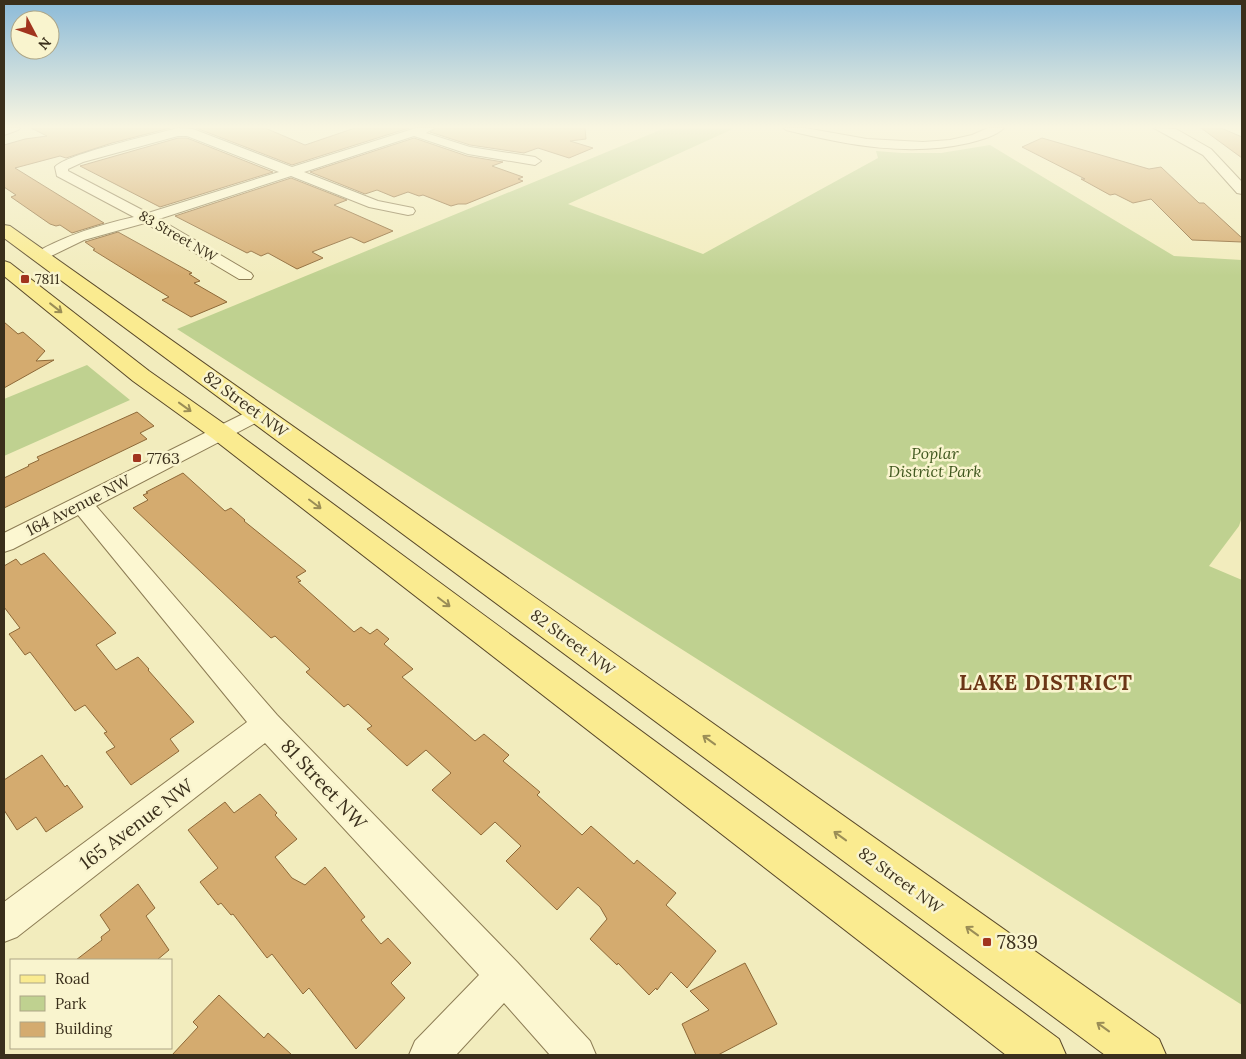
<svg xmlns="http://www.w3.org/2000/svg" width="1246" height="1059" viewBox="0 0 1246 1059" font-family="Lora,serif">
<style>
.green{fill:#bfd190}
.building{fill:#d4ab6f;stroke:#8e6938}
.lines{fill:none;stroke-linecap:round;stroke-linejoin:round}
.minor-casing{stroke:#8c7c54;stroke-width:2}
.major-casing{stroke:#594829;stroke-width:2}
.minor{fill:#fcf7d1;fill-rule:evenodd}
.major{fill:#faeb90;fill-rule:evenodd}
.oneway{stroke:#9a8d56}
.poi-dot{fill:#a1341e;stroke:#f9f4ce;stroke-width:2}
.labels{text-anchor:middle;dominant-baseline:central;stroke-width:5;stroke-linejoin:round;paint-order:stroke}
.far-street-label{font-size:14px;fill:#3a2f1b;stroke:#f9f4ce}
.far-poi-label{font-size:14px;fill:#3a2f1b;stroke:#f9f4ce;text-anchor:start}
.street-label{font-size:16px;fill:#3a2f1b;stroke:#f9f4ce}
.park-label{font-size:16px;font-style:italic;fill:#40581f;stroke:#f9f4ce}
.poi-label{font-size:16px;fill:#3a2f1b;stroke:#f9f4ce;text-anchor:start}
.near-street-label{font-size:19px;fill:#3a2f1b;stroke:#f9f4ce}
.near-poi-label{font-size:19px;fill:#3a2f1b;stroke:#f9f4ce;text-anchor:start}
.district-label{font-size:21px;font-weight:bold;letter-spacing:1px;fill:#6b3616;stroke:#f9f4ce}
</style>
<rect width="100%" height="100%" fill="#f2ecbd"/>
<!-- green -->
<path class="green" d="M665 128H735L568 204 703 254 878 158 876 151 902 153H941L990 145 1174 256 1242 260V517L1239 526 1209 566 1242 580V1005L177 329Z
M87 365 130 400 4 456V399Z"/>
<!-- building -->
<path class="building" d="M31 128H170L112 143 66 158 60 156 15 168 104 223 72 233 60 225 56 226 50 224 11 197 16 195 4 187V145L25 139 47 136Z
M196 128H265L305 145 355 128H409L292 165Z
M436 128H585L586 139 570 141 593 148 569 158 538 148 524 153 470 145 430 132Z
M1201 128H1221L1242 137V158Z
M178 138H187L273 172 160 207 80 166Z
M414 138 467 156 503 162 492 166 523 177 518 179 523 181 466 204H458L451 206 423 195 419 196 408 192 394 197 377 190 365 194 310 172Z
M1042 138 1149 169 1161 167 1199 203H1204L1242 238V242L1192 240 1151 199 1133 203 1115 194 1110 195 1081 179H1085L1022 147Z
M291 178 347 200 334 205 393 231 364 243 351 237 312 252 323 258 297 269 268 253 261 256 251 251 247 253 175 216Z
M118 232 192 273 189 274 200 281 194 283 227 302 191 317 162 300 169 297 93 250 95 249 85 242Z
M4 322 18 334 23 332 45 351 36 361 54 360 4 388Z
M137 412 154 426 140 433 147 439 4 508V478L29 466 28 465 39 460 37 457Z
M183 473 225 511 231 508 245 520 244 521 306 571 296 577 301 581 298 582 354 632 361 627 370 634 377 629 389 639 384 644 413 669 402 677 475 741 484 734 509 755 503 761 540 792 537 795 582 835 591 826 634 864 637 860 676 893 666 905 716 951 687 988 671 972 657 990 656 988 649 995 618 963 617 965 590 939 607 919 600 907 578 887 557 910 506 861 521 846 495 822 481 835 432 790 451 773 426 750 407 766 367 729 372 726 348 704 344 707 306 672 310 669 275 636 271 638 133 508 148 500 143 495 148 493 146 492Z
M44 553 116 633 96 645 116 670 138 657 149 669 148 670 194 722 170 739 179 751 131 785 106 752 115 747 104 733 107 732 85 705 75 711 30 652 25 655 9 634 20 628 4 607V566L16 559 21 565Z
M42 755 65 787 67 785 83 807 46 832 36 817 17 830 4 810V780Z
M260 794 277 813 275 815 297 839 275 857 292 878 305 885 325 867 365 917 361 920 381 944 388 938 411 963 391 983 405 998 356 1049 309 988 303 994 272 954 267 958 233 914 231 915 221 903 218 905 200 882 218 868 188 830 225 802 234 813Z
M138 884 155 908 146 916 169 950 157 960H76L102 940 101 937 110 930 100 915Z
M745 963 777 1024 718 1055H696L682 1024 709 1010 690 991Z
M219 995 264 1038 268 1033 292 1055H172L198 1027 193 1022Z"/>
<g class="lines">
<!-- minor casing -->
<g class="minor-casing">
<path id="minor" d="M4 128H20L18 130 4 135Z
M178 128 193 129 292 167 416 128H434L426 133 470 147 535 157 541 161 535 165 468 154 414 136 304 172 378 201 413 208 415 211 413 214 408 215 369 207 291 176 159 219 251 273 253 276 251 279H239L145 223 84 240 45 259H35L32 256 35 253C66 235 99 225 134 217L57 176 55 167C66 154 156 134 178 128ZM178 136H187L279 172 148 213 68 171V169L83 162Z
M784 128H805L867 139 923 142 950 140 972 135 988 128H1004C996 136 980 140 969 143 908 157 846 145 786 130Z
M1154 128 1176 129 1211 149 1242 182V194L1237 193 1203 155Z
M258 408 265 410 268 414 265 418 96 506 277 715 517 962 590 1041 596 1055H550L504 1003 456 1055H409L415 1041 479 975 265 743 17 937 4 942V902L247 722 78 515 13 549 4 552V533L251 410Z"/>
</g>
<!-- major casing -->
<g class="major-casing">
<path id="major" d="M4 225 10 226 1159 1039 1166 1055H1105L4 238Z
M4 261 10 263 149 371 230 428 1059 1039 1066 1055H1006L212 438 133 381 4 276Z"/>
</g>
<!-- minor -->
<use href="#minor" class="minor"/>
<!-- major -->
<use href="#major" class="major"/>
</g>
<!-- one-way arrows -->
<defs><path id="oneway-shaft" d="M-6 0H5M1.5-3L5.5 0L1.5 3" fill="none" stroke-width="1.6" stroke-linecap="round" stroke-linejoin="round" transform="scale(1.25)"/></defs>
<g class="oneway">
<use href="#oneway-shaft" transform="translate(56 308) rotate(38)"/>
<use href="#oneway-shaft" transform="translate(185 407) rotate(36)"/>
<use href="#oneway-shaft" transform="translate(315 504) rotate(37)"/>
<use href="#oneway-shaft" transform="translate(444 602) rotate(37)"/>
<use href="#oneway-shaft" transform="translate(709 740) rotate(-144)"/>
<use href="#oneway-shaft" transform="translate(840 836) rotate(-144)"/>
<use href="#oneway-shaft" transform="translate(972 931) rotate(-144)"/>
<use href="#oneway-shaft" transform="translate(1103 1027) rotate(-144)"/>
</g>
<!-- sky -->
<linearGradient id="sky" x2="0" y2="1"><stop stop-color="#8bbad8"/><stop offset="0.46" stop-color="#f9f6e1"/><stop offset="1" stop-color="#f9f6e1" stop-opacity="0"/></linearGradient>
<rect width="1246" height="276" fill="url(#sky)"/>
<!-- markers -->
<g class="poi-dot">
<rect x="20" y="274" width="10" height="10" rx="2.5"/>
<rect x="132" y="453" width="10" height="10" rx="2.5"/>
<rect x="982" y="937" width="10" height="10" rx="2.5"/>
</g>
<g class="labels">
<!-- far-street labels -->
<g class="far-street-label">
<text transform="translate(178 236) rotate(30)">83 Street NW</text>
</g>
<!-- far-poi labels -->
<g class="far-poi-label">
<text x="35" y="279">7811</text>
</g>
<!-- street labels -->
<g class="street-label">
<text transform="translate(246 404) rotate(36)">82 Street NW</text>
<text transform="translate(78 505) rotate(-27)">164 Avenue NW</text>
<text transform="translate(573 642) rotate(36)">82 Street NW</text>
<text transform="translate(901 880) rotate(36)">82 Street NW</text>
</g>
<!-- park labels -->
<g class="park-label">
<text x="935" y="453">Poplar<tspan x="935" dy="18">District Park</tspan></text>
</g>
<!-- poi labels -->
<g class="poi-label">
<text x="147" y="458">7763</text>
</g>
<!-- near-street labels -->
<g class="near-street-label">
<text transform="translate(324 784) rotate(47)">81 Street NW</text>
<text transform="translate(136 824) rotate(-37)">165 Avenue NW</text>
</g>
<!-- near-poi labels -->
<g class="near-poi-label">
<text x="997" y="942">7839</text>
</g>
<!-- district labels -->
<g class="district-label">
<text x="1046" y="682">LAKE DISTRICT</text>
</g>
</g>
<!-- border -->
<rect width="1246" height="1059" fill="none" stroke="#3a2f1b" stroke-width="10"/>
<!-- legend -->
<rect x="10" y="959" width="162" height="90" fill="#f9f4ce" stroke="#ada586"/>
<rect x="20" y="975" width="25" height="8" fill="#faeb90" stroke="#ada586"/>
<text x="55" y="984" font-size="15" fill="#3a2f1b">Road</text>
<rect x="20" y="996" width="25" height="15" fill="#bfd190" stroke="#ada586"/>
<text x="55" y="1009" font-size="15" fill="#3a2f1b">Park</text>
<rect x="20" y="1022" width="25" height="15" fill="#d4ab6f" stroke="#ada586"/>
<text x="55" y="1034" font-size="15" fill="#3a2f1b">Building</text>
<!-- north arrow -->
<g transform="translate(35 35) rotate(131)"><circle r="24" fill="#f9f4ce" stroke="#ada586"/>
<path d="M0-4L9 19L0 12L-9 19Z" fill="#a1341e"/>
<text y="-8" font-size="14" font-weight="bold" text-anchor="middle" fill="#3a2f1b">N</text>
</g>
</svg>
